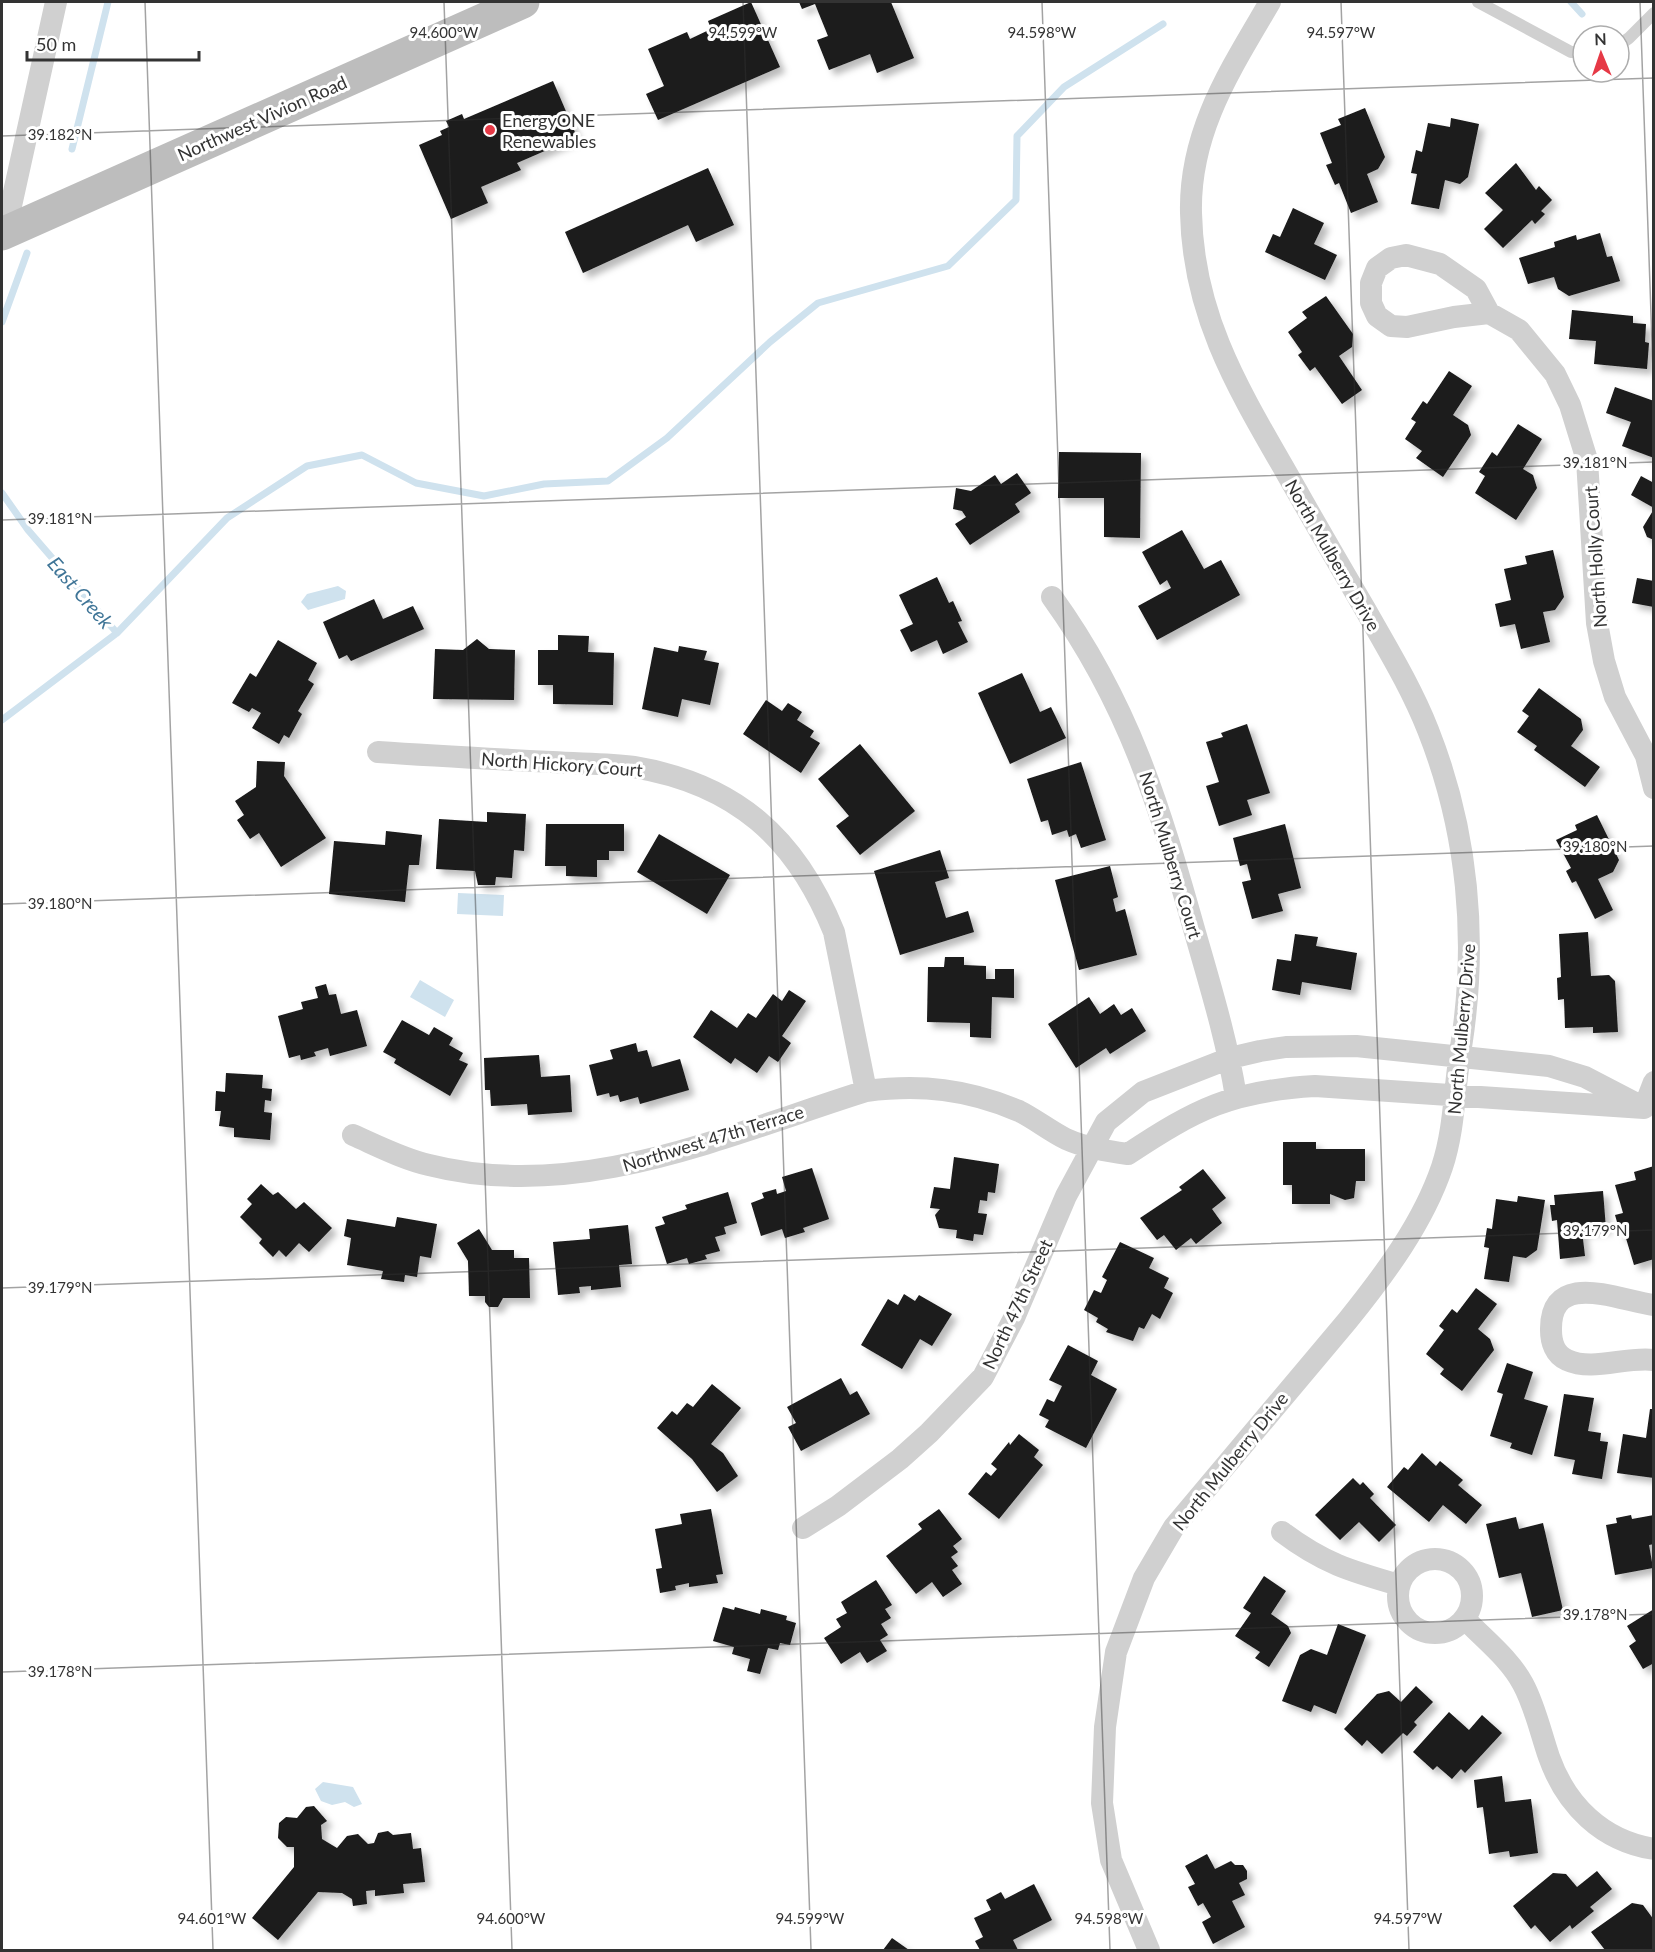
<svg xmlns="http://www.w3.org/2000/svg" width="1655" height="1952" viewBox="0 0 1655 1952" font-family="Lato,sans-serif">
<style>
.water{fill:#cfe2ee}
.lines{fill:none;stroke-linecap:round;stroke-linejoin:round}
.stream{stroke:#cfe2ee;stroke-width:7}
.building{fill:#1a1a1a;filter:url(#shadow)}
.lane{stroke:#d0d0d0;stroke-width:12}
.street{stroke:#d0d0d0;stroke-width:22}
.secondary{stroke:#bdbdbd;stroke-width:33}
.ticks{fill:none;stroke:#333;stroke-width:1.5;stroke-opacity:0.45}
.poi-dot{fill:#e63946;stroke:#fff;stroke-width:2}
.labels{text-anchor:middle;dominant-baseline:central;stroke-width:6;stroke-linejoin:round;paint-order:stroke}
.street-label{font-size:18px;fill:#333;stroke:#fff}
.poi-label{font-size:18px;fill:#333;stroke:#fff;text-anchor:start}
.water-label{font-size:20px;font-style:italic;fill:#3f7597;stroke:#fff}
.ticks-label{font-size:15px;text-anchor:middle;fill:#333;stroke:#fff;stroke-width:6;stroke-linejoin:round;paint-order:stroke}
</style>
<defs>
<filter id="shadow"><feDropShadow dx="5.5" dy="5.5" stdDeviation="3" flood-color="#0004"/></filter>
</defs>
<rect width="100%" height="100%" fill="#fff"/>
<!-- water -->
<path class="water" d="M338 586 346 591 345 599 308 610 301 602 307 594Z
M458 893 504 895 503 916 457 914Z
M420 980 454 1000 445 1017 410 997Z
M323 1782 353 1787 362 1804 354 1807 345 1802 332 1805 321 1801 315 1789Z"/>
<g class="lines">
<!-- stream -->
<path class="stream" d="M1571 2 1582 14
M72 149 108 2
M2 322 27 253
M2 493 28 530 117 633 2 720
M117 633 227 518 307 466 362 455 416 483 484 496 544 484 608 481 667 438 770 342 818 303 948 266 1016 200 1017 136 1064 87 1163 24"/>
</g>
<!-- building -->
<path class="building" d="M751 2 780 67 658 120 646 94 664 86 648 49 687 32 690 39 711 29 708 21Z
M799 2H891L914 58 877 73 870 54 829 70 817 40 828 36 815 4 802 9Z
M553 81 577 137 517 163 521 170 481 187 488 203 451 219 419 145 442 135 440 131 449 127 446 121 462 114 464 119Z
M1365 108 1385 157 1378 169 1367 174 1378 202 1351 213 1339 183 1335 185 1326 165 1332 163 1320 133 1341 125 1338 119Z
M1451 118 1479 124 1468 177 1460 184 1445 180 1439 209 1411 204 1417 174 1411 173 1416 150 1422 152 1428 123 1450 127Z
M1516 163 1536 190 1539 186 1552 200 1541 211 1545 214 1535 224 1532 220 1503 248 1484 229 1503 210 1485 193Z
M708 168 734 225 696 242 688 225 583 273 565 232Z
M1293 208 1324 223 1314 244 1337 255 1325 280 1265 252 1273 234 1280 237Z
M1600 233 1607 257 1612 256 1620 281 1569 296 1558 289 1554 277 1528 284 1519 258 1555 247 1554 242 1576 235 1577 240Z
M1326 296 1353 334 1352 347 1339 356 1362 390 1342 404 1315 367 1310 371 1298 355 1302 352 1288 332 1307 318 1302 312Z
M1572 310 1633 316V323L1646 324 1645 342 1649 343 1647 369 1594 364 1596 341 1569 339Z
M1449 371 1472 386 1453 415 1468 425 1471 435 1443 477 1416 458 1422 451 1405 439 1416 422 1411 419 1423 401 1427 404Z
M1615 387 1654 401V458L1622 446 1631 422 1606 413Z
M1518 424 1542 439 1523 469 1533 475 1537 488 1516 520 1475 493 1485 476 1479 472 1492 452 1497 456Z
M1059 452 1141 453 1140 538 1104 537V498H1058Z
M1017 473 1031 493 1015 504 1020 512 970 545 955 524 966 517 962 511 953 509 956 488 971 491 995 475 1001 484Z
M1641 476 1654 483V508L1631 495Z
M1654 509V540L1647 537 1643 527Z
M1182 530 1204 569 1221 560 1240 595 1157 640 1138 606 1171 588 1167 580 1160 585 1142 552Z
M1553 550 1564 597 1555 610 1543 612 1550 642 1521 649 1515 624 1500 627 1495 604 1511 600 1504 569 1527 564 1525 556Z
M937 577 949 603 953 601 962 621 958 622 968 642 943 654 937 640 911 652 900 630 913 624 899 595Z
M1637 578 1654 581V607L1632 603Z
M374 599 383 619 413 606 424 629 351 661 347 655 339 659 323 622Z
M558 635 589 636 588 652 614 653 613 705 553 704V685H538V650H558Z
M477 639 489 649 515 650 514 700 433 699 435 649 463 650Z
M278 640 317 663 308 680 314 684 298 711 302 714 289 738 284 735 279 744 252 728 261 713 252 708 249 712 232 703 250 673 256 677Z
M679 646 707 651 704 660 719 663 710 705 682 699 678 717 642 709 654 647 678 652Z
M1022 673 1040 712 1051 707 1066 738 1010 764 978 693Z
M1539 688 1581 719 1583 730 1571 746 1600 767 1585 787 1534 750 1537 746 1517 732 1529 716 1522 711Z
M766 700 782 711 788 703 802 712 797 720 814 731 810 737 820 743 801 773 743 734Z
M1247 724 1270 793 1247 800 1252 815 1219 826 1206 786 1219 782 1206 742 1223 737 1221 733Z
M860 744 915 811 860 855 836 826 849 816 818 779Z
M257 761 285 762 284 776 326 838 281 867 259 833 250 839 237 820 244 815 235 801 256 787Z
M1081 762 1106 840 1081 848 1076 834 1069 837 1067 830 1052 835 1048 820 1041 822 1027 779Z
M487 812 526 814 524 851 514 850 512 878 496 877 495 885H478L475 871 436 869 439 819 487 822Z
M1597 815 1619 860 1613 872 1598 879 1613 910 1595 919 1576 881 1572 883 1566 871 1571 868 1556 840 1577 830 1575 825Z
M546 824H624V851H609V860H597V877L566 876V866H545Z
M1285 824 1301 888 1278 894 1283 911 1252 919 1242 882 1251 880 1247 864 1240 866 1233 838Z
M386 831 422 835 419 865H409L405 902 329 894 334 841 385 845Z
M659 834 730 875 707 914 637 872Z
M940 850 949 878 935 882 946 918 968 911 974 932 900 955 874 871Z
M1110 866 1118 897 1113 899 1116 912 1125 909 1137 955 1079 970 1055 880Z
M1588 932 1591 976 1609 975 1615 981 1618 1032 1593 1033V1027L1565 1028 1564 999 1558 1000 1557 978 1561 977 1559 934Z
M1295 934 1318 937 1316 946 1357 953 1351 990 1302 982 1300 995 1272 990 1277 959 1291 961Z
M945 957H964V965L986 966V979H995V969H1014V998L992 997 991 1038 970 1037V1023L927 1022 928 967H944Z
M326 984 329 995 336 994 341 1014 357 1010 367 1046 330 1056 328 1048 314 1052 316 1056 301 1060 300 1055 289 1058 278 1016 303 1009 301 1002 318 998 315 987Z
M789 990 806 1001 782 1036 791 1043 778 1062 769 1056 757 1073 735 1058 731 1064 693 1037 711 1010 737 1028 748 1013 756 1018 773 994 782 1001Z
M1089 997 1100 1014 1114 1004 1121 1015 1132 1008 1146 1031 1110 1054 1106 1048 1076 1068 1048 1024Z
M402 1020 429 1035 434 1027 453 1038 449 1045 463 1053 459 1060 468 1064 450 1096 394 1063 396 1059 383 1052Z
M636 1043 638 1052 647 1050 652 1067 680 1059 689 1090 640 1104 638 1097 620 1102 618 1095 610 1097 609 1093 597 1096 589 1065 613 1059 610 1050Z
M539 1055 541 1077 570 1075 572 1112 528 1115 527 1104 491 1106 490 1090H485L484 1058Z
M226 1073 263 1075 262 1088 272 1089 271 1101 265 1100 264 1112 272 1113 270 1140 234 1137V1128L219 1126 221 1111H215L216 1091 225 1092Z
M1283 1142H1316V1149H1365V1181H1356L1354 1198 1345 1200 1330 1194V1204H1292V1185H1283Z
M954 1157 999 1164 995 1193 988 1192 987 1201 980 1200 978 1213 987 1214 983 1235 974 1234 973 1241 956 1238 957 1230 939 1228 935 1215 940 1209 930 1208 934 1187 950 1189Z
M1654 1166V1259L1634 1265 1625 1235 1621 1236 1615 1215 1623 1213 1615 1185 1636 1180 1634 1172Z
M812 1168 829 1219 803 1228 805 1232 785 1238 782 1229 761 1236 751 1203 764 1198 762 1193 776 1189 777 1194 786 1191 782 1177Z
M1203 1169 1226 1198 1212 1209 1222 1223 1196 1244 1191 1238 1176 1250 1164 1235 1157 1240 1140 1218 1182 1190 1179 1187Z
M261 1184 273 1195 278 1192 296 1209 304 1202 332 1228 309 1252 299 1243 286 1257 279 1250 273 1257 259 1243 262 1239 240 1217 252 1204 247 1199Z
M1603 1191 1606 1229 1582 1231 1585 1256 1560 1259 1557 1220 1552 1221 1550 1205H1555L1554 1195Z
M728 1192 737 1223 724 1227 726 1234 715 1237 720 1251 705 1255 707 1259 689 1264 687 1258 667 1264 655 1227 665 1224 662 1217 687 1209 685 1205Z
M1518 1196 1545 1200 1537 1250 1526 1258 1513 1256 1509 1282 1484 1279 1489 1248 1484 1247 1487 1228 1492 1229 1496 1199 1517 1202Z
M397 1217 437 1224 431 1258 420 1256 417 1277 405 1275 404 1282 381 1279 383 1271 347 1265 351 1238 344 1236 347 1219 395 1227Z
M628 1225 632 1264 619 1265 621 1287 591 1290V1286L579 1287 580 1293 558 1295 553 1242 590 1239 589 1229Z
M479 1229 492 1250H514V1258H529L530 1298H503L498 1307H489L485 1302V1296H469L468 1261 457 1243Z
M1120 1242 1154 1258 1149 1268 1169 1278 1164 1288 1173 1293 1160 1319 1152 1314 1144 1329 1139 1327 1133 1341 1106 1332 1108 1329 1096 1322 1098 1318 1084 1310 1094 1290 1101 1293 1107 1280 1102 1277Z
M1476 1288 1497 1304 1478 1329 1490 1339 1494 1350 1462 1391 1440 1374 1444 1369 1426 1354 1444 1330 1439 1326 1452 1309 1457 1313Z
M904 1294 915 1301 919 1295 952 1314 932 1346 920 1339 902 1369 861 1345 888 1299 898 1305Z
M1068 1345 1098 1361 1091 1375 1117 1389 1086 1448 1045 1427 1049 1420 1039 1415 1047 1399 1054 1402 1062 1386 1049 1380Z
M1507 1363 1533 1372 1524 1399 1548 1406 1532 1455 1510 1448 1512 1443 1490 1436 1503 1394 1497 1392Z
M841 1378 850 1395 857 1391 870 1414 801 1451 788 1427 796 1423 787 1407Z
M712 1384 741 1408 711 1444 723 1453 738 1476 717 1492 692 1459 657 1428 672 1411 677 1415 687 1403 693 1407Z
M1564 1394 1594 1398 1588 1431 1601 1433 1600 1441 1608 1442 1602 1479 1572 1474 1575 1460 1554 1456Z
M1650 1409H1654V1478L1617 1473 1623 1434 1646 1438Z
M1019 1434 1039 1450 1034 1457 1043 1465 999 1519 968 1494 986 1472 991 1476 997 1469 991 1464 1009 1442 1010 1445Z
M1422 1453 1436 1466 1440 1461 1463 1480 1458 1485 1482 1505 1466 1524 1443 1505 1429 1522 1387 1487 1404 1467 1408 1470Z
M1353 1478 1360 1485 1363 1482 1374 1494 1370 1498 1396 1525 1379 1542 1359 1522 1340 1540 1315 1515Z
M711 1509 723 1574 716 1575 718 1583 689 1587V1583L675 1586 676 1590 660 1593 656 1569 662 1568 655 1529 682 1524 680 1514Z
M939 1509 962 1539 953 1546 958 1552 951 1557 958 1566 952 1570 962 1584 943 1597 932 1582 916 1594 886 1556 922 1529 918 1524Z
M1631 1515 1632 1519 1654 1515V1544L1649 1545 1653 1568 1615 1575 1606 1525 1617 1523 1616 1518Z
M1516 1517 1519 1529 1543 1523 1563 1610 1532 1617 1521 1573 1499 1578 1486 1524Z
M1264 1576 1286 1591 1271 1614 1288 1626 1291 1633 1269 1667 1255 1658 1260 1652 1235 1636 1251 1613 1243 1608Z
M876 1580 892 1605 885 1609 891 1618 881 1624 888 1635 880 1640 887 1651 867 1663 860 1652 841 1664 824 1638 841 1627 836 1619 847 1613 841 1602Z
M723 1607 734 1610 735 1607 760 1614 761 1609 787 1616 786 1620 796 1623 790 1645 780 1643 778 1650 768 1648 760 1674 747 1671 750 1659 732 1654 734 1647 713 1641Z
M1654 1609V1663L1643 1669 1629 1646 1636 1641 1627 1626Z
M1338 1624 1366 1635 1336 1714 1314 1705 1311 1712 1282 1701 1300 1655 1311 1649 1327 1655Z
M1416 1686 1433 1702 1414 1722 1417 1725 1407 1736 1403 1733 1382 1754 1367 1740 1362 1746 1344 1729 1377 1694 1389 1691 1401 1702Z
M1449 1712 1469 1730 1482 1715 1502 1733 1465 1773 1461 1769 1452 1779 1437 1766 1433 1770 1413 1752Z
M1502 1776 1505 1802 1531 1799 1538 1853 1510 1857 1509 1851 1489 1854 1483 1807 1477 1808 1474 1780Z
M314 1806 327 1821 321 1825 322 1839 337 1848 347 1836 358 1834 368 1844 374 1843 378 1833 388 1831 393 1835 411 1833 413 1849 421 1848 425 1882 403 1884 404 1893 375 1896V1890L366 1891 367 1904 353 1906 352 1899 342 1893 318 1892 278 1940 252 1918 294 1867V1847H287L278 1838 279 1823 286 1817 297 1818 306 1807Z
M1207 1854 1215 1869 1231 1861 1235 1865H1243L1247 1871V1879L1239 1883 1245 1895 1232 1901 1245 1927 1213 1944 1202 1922 1211 1917 1203 1903 1198 1906 1188 1887 1195 1884 1185 1866Z
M1597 1871 1612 1889 1590 1907 1594 1911 1572 1929 1570 1925 1550 1942 1535 1925 1531 1929 1513 1906 1553 1873 1566 1874 1577 1887Z
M1034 1884 1052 1920 1013 1940 1018 1950H980L975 1941 983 1937 974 1918 991 1910 986 1900 1001 1892 1005 1899Z
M1632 1903 1643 1905 1654 1920V1950H1605L1591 1932Z
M892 1938 909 1950H883Z"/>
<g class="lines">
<!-- lane -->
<path class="lane" d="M1478 2 1571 52H1583
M1619 45 1629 38 1654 13"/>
<!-- street -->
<path class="street" d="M5 233 56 2
M1489 313 1454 317 1407 327 1391 326 1377 316 1371 303V283L1377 268 1391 258 1406 255 1440 264 1476 289 1489 313 1519 330 1555 374 1570 405 1587 460 1597 623 1604 661 1615 697 1646 756 1654 788
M1052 597C1129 704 1159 805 1194 929 1210 985 1227 1040 1236 1097
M378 752C436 756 494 759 552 762 579 764 607 763 634 767 736 784 796 838 834 932L866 1091
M1644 1108 1654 1082
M353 1135C378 1146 403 1159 429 1165 579 1203 726 1135 866 1091 921 1084 967 1089 1019 1111 1035 1119 1050 1131 1066 1139 1086 1148 1107 1151 1128 1154 1196 1109 1231 1091 1315 1086L1644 1108
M1654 1305C1620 1301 1550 1268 1551 1330 1551 1342 1555 1355 1567 1360 1593 1372 1626 1356 1654 1360
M803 1528 838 1506 900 1459 929 1433 983 1377 1014 1318 1066 1196 1106 1122 1143 1092 1230 1058 1260 1051 1286 1047 1356 1046 1549 1066 1585 1077 1635 1103
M1282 1532C1323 1563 1350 1571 1399 1585
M1398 1596a37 37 0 1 1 74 0a37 37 0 1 1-74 0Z
M1465 1619C1485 1640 1509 1658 1523 1684 1535 1706 1541 1734 1549 1757 1566 1805 1602 1841 1654 1849
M1149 1950 1111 1860 1102 1803 1105 1727 1116 1652 1144 1578 1174 1527 1348 1320C1385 1274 1423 1223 1442 1167 1455 1128 1454 1087 1461 1047 1478 940 1468 831 1428 730 1411 687 1387 648 1365 609 1338 563 1312 518 1286 472 1237 387 1193 314 1191 213 1189 131 1231 69 1270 2"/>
<!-- secondary -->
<path class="secondary" d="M2 234 523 2"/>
</g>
<!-- ticks -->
<path class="ticks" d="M145 2 213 1950M444 2 512 1950M743 2 811 1950M1042 2 1110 1950M1341 2 1409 1950M1640 2 1654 399M2 136 1654 78M2 520 1654 462M2 904 1654 846M2 1288 1654 1230M2 1672 1654 1614"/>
<!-- markers -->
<circle class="poi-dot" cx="490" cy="130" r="6"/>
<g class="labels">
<!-- street labels -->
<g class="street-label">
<text transform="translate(262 118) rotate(-24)">Northwest Vivion Road</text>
<text transform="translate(1333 555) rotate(60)">North Mulberry Drive</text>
<text transform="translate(1595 557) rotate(-94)">North Holly Court</text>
<text transform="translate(562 764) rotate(4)">North Hickory Court</text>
<text transform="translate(1171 855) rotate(73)">North Mulberry Court</text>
<text transform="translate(1461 1029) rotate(-85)">North Mulberry Drive</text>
<text transform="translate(713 1138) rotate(-17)">Northwest 47th Terrace</text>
<text transform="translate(1017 1304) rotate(-65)">North 47th Street</text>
<text transform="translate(1230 1461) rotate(-51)">North Mulberry Drive</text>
</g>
<!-- poi labels -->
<g class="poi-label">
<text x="502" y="120">EnergyONE<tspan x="502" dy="21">Renewables</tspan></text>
</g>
<!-- water labels -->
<g class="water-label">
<text transform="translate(81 592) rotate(49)">East Creek</text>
</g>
</g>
<g class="ticks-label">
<text x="444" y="38">94.600°W</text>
<text x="743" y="38">94.599°W</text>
<text x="1042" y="38">94.598°W</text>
<text x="1341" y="38">94.597°W</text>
<text x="60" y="140">39.182°N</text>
<text x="1595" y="468">39.181°N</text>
<text x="60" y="524">39.181°N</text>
<text x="1595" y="852">39.180°N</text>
<text x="60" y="909">39.180°N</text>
<text x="1595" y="1236">39.179°N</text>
<text x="60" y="1293">39.179°N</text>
<text x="1595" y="1620">39.178°N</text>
<text x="60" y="1677">39.178°N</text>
<text x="212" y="1924">94.601°W</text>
<text x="511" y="1924">94.600°W</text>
<text x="810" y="1924">94.599°W</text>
<text x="1109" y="1924">94.598°W</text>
<text x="1408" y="1924">94.597°W</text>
</g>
<!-- border -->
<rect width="1655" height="1952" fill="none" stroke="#333333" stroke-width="6"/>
<!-- north arrow -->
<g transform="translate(1601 54) rotate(358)"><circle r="28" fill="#ffffff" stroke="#adadad" stroke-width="1.5"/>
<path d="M0-4.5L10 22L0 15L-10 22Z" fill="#e63946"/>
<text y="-9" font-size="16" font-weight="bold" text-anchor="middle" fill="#333333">N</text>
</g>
<!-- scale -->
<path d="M27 51v9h172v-9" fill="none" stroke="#333333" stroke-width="3"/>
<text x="36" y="51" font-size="18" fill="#333333" stroke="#ffffff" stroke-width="4.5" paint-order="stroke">50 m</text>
</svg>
